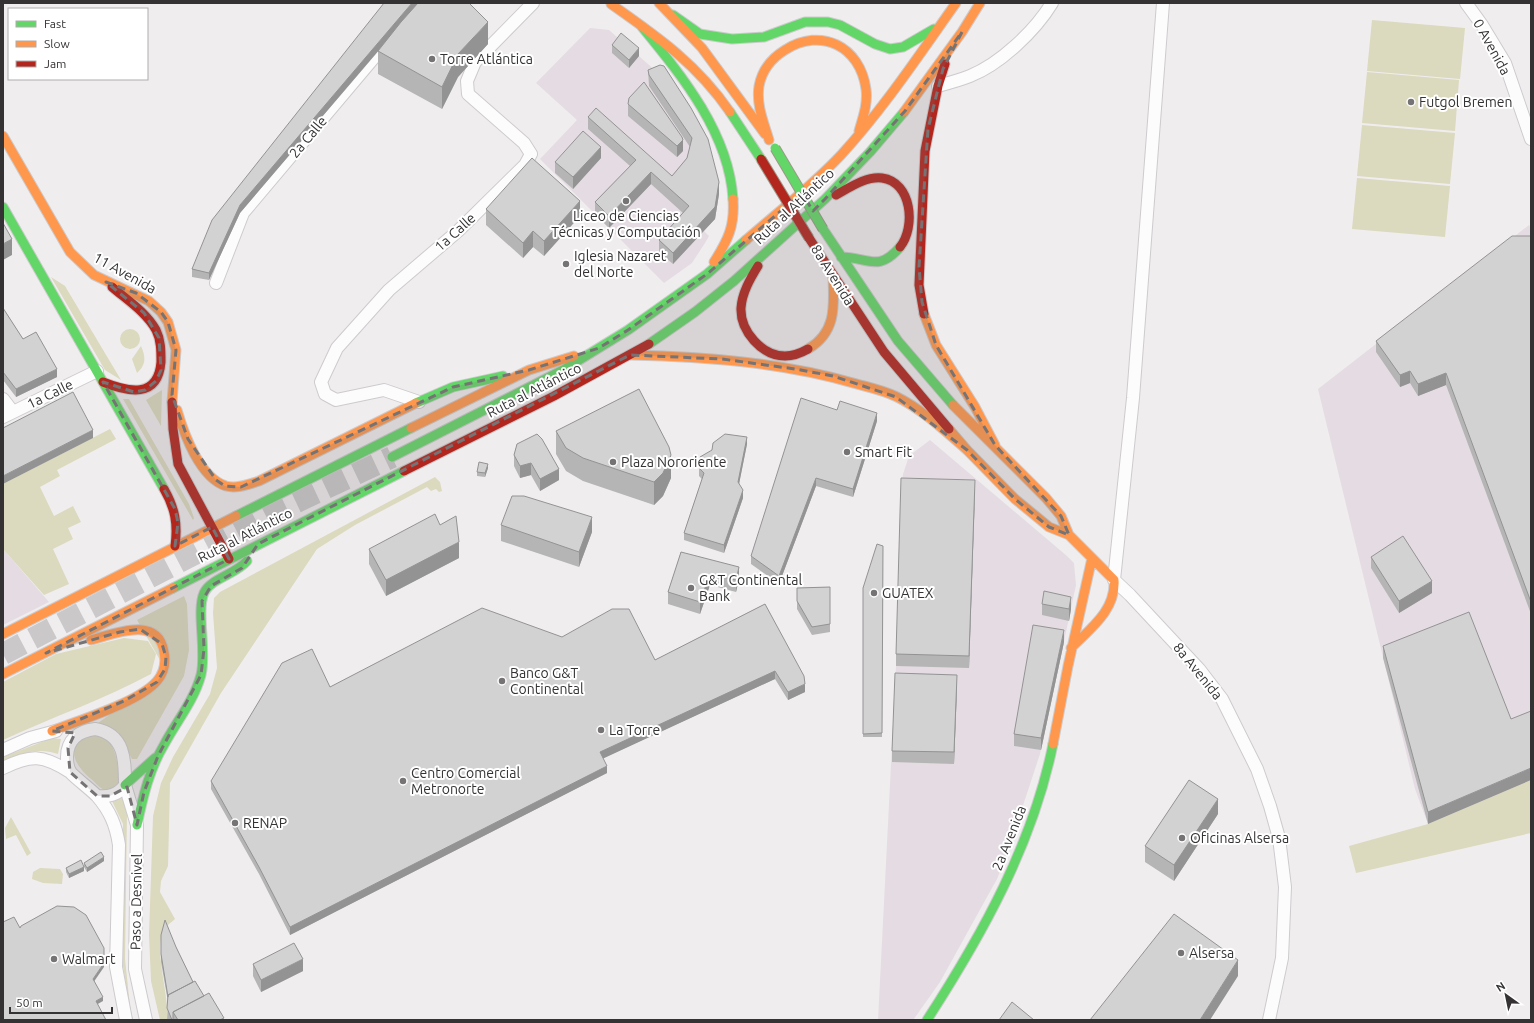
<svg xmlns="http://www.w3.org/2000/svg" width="1534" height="1023" viewBox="0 0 1534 1023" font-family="Ubuntu,sans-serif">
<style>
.built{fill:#e4dce2}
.green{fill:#dbd9be}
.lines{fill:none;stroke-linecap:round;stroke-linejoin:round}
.highway-tunnel{stroke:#cac8c9;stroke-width:22;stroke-dasharray:22 11;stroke-linecap:butt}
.street-casing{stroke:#cdcbcd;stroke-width:14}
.fast-casing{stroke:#cdcbcd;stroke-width:11}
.slow-casing{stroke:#cdcbcd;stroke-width:11}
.jam-casing{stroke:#cdcbcd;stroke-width:11}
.street{stroke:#fdfcfd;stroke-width:12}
.fast{stroke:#63d668;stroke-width:9}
.slow{stroke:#ff974d;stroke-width:9}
.jam{stroke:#b3261e;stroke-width:9}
.fast-bridge-casing{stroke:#9b9989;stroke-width:11;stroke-linecap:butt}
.jam-bridge-casing{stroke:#9b9989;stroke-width:11;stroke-linecap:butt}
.fast-bridge{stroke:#63d668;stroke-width:9}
.jam-bridge{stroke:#b3261e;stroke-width:9}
.wall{fill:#b5b5b5}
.shaded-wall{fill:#949394}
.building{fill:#d3d2d3;stroke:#949394}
.marked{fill:#767375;fill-opacity:0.2;stroke:#767375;stroke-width:3;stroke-dasharray:8 5;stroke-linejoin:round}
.poi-dot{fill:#767375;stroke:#fff;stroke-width:1.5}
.labels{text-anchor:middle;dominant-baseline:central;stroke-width:4;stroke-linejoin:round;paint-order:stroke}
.street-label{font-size:14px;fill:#343233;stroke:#fff}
.poi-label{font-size:14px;fill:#343233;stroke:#fff;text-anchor:start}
</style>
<rect width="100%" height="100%" fill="#f0edef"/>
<!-- built -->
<path class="built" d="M590 28 609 30 664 78 719 194 715 219 703 230 709 236 705 243 692 263 664 283 540 159 577 120 536 83Z
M1529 225 1531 229V780L1428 824 1415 789 1318 389Z
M930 440 1067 556 1074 563 1076 585 1040 754 1006 857 997 879 940 982 916 1016 913 1020H878L896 666 901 489 903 474 909 456Z
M3 549 49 602 3 625Z"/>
<!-- green -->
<path class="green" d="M1372 20 1465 28 1460 79 1367 71Z
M1367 72 1459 80 1455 131 1362 123Z
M1362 125 1455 133 1450 184 1357 176Z
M1357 178 1450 186 1445 237 1352 229Z
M51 277 65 286 121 380 105 370Z
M120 339a10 10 0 1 1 20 0a10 10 0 1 1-20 0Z
M141 346C146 357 146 365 137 373L132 359Z
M162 390 161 426 146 400Z
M123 399H129L189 504 194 518 193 520Z
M110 429 116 439 57 470 60 476 40 487 54 516 73 506 81 522 68 528 73 539 53 549 69 584 44 595 3 549V484Z
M435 477 440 482 442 491 439 492 436 489 431 491 427 487 355 525 317 549 221 693 170 783 168 866 161 881 160 892 175 919C172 922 167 925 165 928 152 949 170 995 167 1020H160L151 981 149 935 153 816 161 783 173 757 210 694 217 668 213 613 214 598 220 592Z
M184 596 187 604 189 650 184 676 137 759H132L118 732 98 723 168 674 137 620Z
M124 638 148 641 156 654 151 674C103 700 52 717 3 740V682L56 654Z
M94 735C97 736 101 736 104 737 116 744 119 769 119 782 115 786 112 790 106 790 100 789 96 783 91 779 73 764 63 743 94 735Z
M52 738 61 739 58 754C38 747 22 753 3 761V757Z
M1531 780V833L1356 873 1349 846 1428 824Z
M120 796 124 798 127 812 125 959 130 1006 133 1020H132L122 960 123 824 112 801Z
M11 817 31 853 27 856 16 835 6 839 5 828Z
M40 868 60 869 63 874 62 884 43 883 32 879 33 872Z"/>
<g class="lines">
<!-- highway-tunnel -->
<path class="highway-tunnel" d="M3 654 273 513 392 457"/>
<!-- street casing -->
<g class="street-casing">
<path id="street" d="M1163 3 1133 398 1114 580 1130 595 1199 669 1222 699 1257 769 1270 806 1279 838 1285 887 1282 958 1269 1020
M1466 3 1482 25 1505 63 1531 139
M938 86C949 83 960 80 970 76 1000 64 1035 31 1052 3
M216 283 243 213 388 41
M3 399 13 412
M419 402 384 390 336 400 325 394 321 382 337 348 389 290 458 231 525 165 531 154 524 143 468 94 467 81 475 62 533 3
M3 417 97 371
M95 729C125 734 125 760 125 785 118 795 109 797 97 796 89 788 79 781 71 773 68 769 67 762 67 757 67 740 78 731 95 729Z
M3 750 30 738 56 731
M3 768C32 754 43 755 70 772
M125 785 137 825 135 969 146 1020
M97 796C110 811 116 825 119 845L116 967 126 1020"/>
</g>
<!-- fast casing -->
<g class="fast-casing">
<path id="fast" d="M673 15 700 34 732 39 764 37 805 22H828L840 25 875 44 890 49 903 47 934 29
M642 27C682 76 729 133 733 199
M730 112 761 159
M3 207 164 489
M823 229 898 341 953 405
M841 257C868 257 878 273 900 247
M649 344 695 312 734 281 825 199 870 152 904 112
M416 403 453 387 503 376
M392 457 563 370 628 330 707 274 746 240
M236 516 411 428
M173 588 404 471
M125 785 155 758
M137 825C143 797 149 770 164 745 176 722 194 701 201 675 207 652 196 611 204 593 210 579 236 574 247 561
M927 1020C982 935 1033 844 1053 744"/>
</g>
<!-- slow casing -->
<g class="slow-casing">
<path id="slow" d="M659 3 702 48 765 134
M611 4C658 37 697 64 730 112
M904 112 962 32 980 3
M3 136 70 252 94 275 149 301 161 312 168 322 176 350 172 402
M769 140C764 123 756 105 759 86 762 70 772 58 785 50 821 27 860 46 866 89 868 104 863 117 859 131
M746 240C778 212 812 186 841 155 884 108 919 55 956 3
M714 262C728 240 735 226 733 199
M924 314 936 345 975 407 995 445
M808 349C837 332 834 305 833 277
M630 355C706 357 780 362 853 383 867 387 883 390 897 397 923 410 945 431 967 450
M953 405 1046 498 1061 516 1069 535 1114 580C1116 610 1091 628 1071 648
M177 410C184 434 200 478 226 486 237 489 249 484 259 481L416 403
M411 428 529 370 574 356
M949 429 967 450 1015 499 1049 527 1069 535
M3 634 236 516
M3 674 173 588
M52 731C79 720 138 703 157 681 164 673 166 662 164 652 158 615 114 634 91 640
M1053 744 1068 666 1092 558"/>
</g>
<!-- jam casing -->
<g class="jam-casing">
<path id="jam" d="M836 195C849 188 866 176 882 178 912 182 916 227 900 247
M809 238 884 352 949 429
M758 266C750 279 742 293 741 308 740 331 762 356 785 356 793 356 801 353 808 349
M924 314 919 285 925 151 938 86 945 64
M103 382C128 392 158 399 161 362 161 351 161 340 156 330 146 312 127 300 112 287
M172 402 173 429 178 464 229 559
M404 471 554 396 649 344
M164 489C175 508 178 524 175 546"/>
</g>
<!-- street -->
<use href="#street" class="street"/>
<!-- fast -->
<use href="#fast" class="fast"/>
<!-- slow -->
<use href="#slow" class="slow"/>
<!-- jam -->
<use href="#jam" class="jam"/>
<!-- fast-bridge casing -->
<g class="fast-bridge-casing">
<path id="fast-bridge" d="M775 148 823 229"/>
</g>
<!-- jam-bridge casing -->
<g class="jam-bridge-casing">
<path id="jam-bridge" d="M761 159 809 238"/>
</g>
<!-- fast-bridge -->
<use href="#fast-bridge" class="fast-bridge"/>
<!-- jam-bridge -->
<use href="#jam-bridge" class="jam-bridge"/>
</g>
<!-- wall -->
<path class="wall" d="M384 3 488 44 458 77 442 109 378 74V51L387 41 240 213 209 280 192 277V269Z
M612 45 639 56 629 68 612 53Z
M660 65 719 194 715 219 673 264 659 252V240L683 213 651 184 609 228 595 214V202L630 166 588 129V117L672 176 687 158 690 147 649 86 648 70Z
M628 104 683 140V151L677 157 628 116Z
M601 158 573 189 555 173V162Z
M486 209 580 216 544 256 533 247 523 258 486 225Z
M1531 236V614L1446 385 1418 396 1410 383 1400 387 1376 352V341Z
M3 308 23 339 57 377 16 397 3 380Z
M837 410 877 421 853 497 816 486 779 584 751 564V556Z
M556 431 671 478 663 496 654 505 583 481 566 471 556 454Z
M517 444 559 480 540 491 531 475 520 478 514 466V455Z
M747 444 739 484 743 498 724 553 684 540V533L702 479 699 476V468L700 465V457Z
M488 468 485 477 477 476V472Z
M975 491 969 668 896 666V654Z
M440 525 459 558 386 596 369 564V549Z
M501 525 592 532 579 567 501 541Z
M883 546 882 737H863V588Z
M681 552 739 579 736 592 710 585 700 614 668 604V592Z
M1371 557 1432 593 1399 613 1371 568Z
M830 587V632L812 635 797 609V588Z
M765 604 805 692 788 700 775 679 603 758 607 773 290 935 259 874 211 789V781L330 687 562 637 655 660Z
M1042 604 1071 609 1069 621 1042 615Z
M1064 642 1041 750 1014 746V734Z
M1383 646 1511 719 1428 824 1383 658Z
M957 687 954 764 892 762V751Z
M1218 814 1174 881 1145 862V846Z
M104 861 87 872 84 867V871L69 878 66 872V868L84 866V863Z
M161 935 176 947 193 982 204 996 224 1020H167L168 1002 161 962Z
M253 964 303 971 261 992 253 976Z"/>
<!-- shaded-wall -->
<path class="shaded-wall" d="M412 3H419L240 213 209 280V273L240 205Z
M488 22V44L458 77 442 109V87L458 54Z
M639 48V56L629 68V60Z
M683 140V151L677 157V146Z
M601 147V158L573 189V177Z
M651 172V184L609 228V216Z
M719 182V194L715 219 673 264V253Z
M580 201V216L544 256V241Z
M533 231V247L523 258V243Z
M12 239V255L3 260V244Z
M57 369V377L16 397V389Z
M1410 371V383L1400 387V375Z
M1446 373V385L1418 396V384Z
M877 413V421L853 497V489Z
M93 430V438L3 484V476Z
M747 437V444L738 489V482Z
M671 455V478L663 496 654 505V482Z
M531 463V475L520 478V466Z
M488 464V468L485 477V473Z
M559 469V480L540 491V479Z
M816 478V486L779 584V576Z
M975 480V491L969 668V656Z
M743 490V498L724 553V545Z
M592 517V532L579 567V552Z
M459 542V558L386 596V580Z
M739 567V579L736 592V580Z
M710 574V585L700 614V602Z
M1432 581V593L1399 613V601Z
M1071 597V609L1069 621V609Z
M1064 630V642L1041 750V738Z
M775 671V679L600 760V752Z
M957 675V687L954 764V752Z
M805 684V692L788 700V692Z
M607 766V773L290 935V927Z
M1531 768V780L1428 824V812Z
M1218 799V814L1174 881V865Z
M104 857V861L87 872V868Z
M84 867V871L69 878V874Z
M303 959V971L261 992V980Z
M1238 960V976L1210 1020H1200Z
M104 963V967L93 983V979Z
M103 997V1001L96 1005V1001Z"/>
<!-- building -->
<path class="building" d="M384 3H412L240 205 209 273 192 269 212 220Z
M418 3H469L488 22 458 54 442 87 378 51 401 22Z
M621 33 639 48 629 60 612 45Z
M660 65 664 66 691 108 708 139 719 182 715 207 673 253 659 240 689 206 651 172 609 216 595 202 636 160 588 117 596 108 672 176 687 158 692 138 649 75 648 70Z
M644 82 682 137 683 140 677 146 628 104 629 98Z
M583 131 601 147 573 177 555 162Z
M532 158 580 201 544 241 533 231 523 243 486 209Z
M3 223 12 239 3 244Z
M1512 236H1531V602L1446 373 1418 384 1410 371 1400 375 1376 341Z
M3 308 23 339 36 332 57 369 16 389 3 372Z
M639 389 669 447 671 455 663 473 654 482 583 458 566 448 556 431Z
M73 392 93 430 3 476V428Z
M801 398 837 410 840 401 877 413 853 489 816 478 779 576 751 556Z
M537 434 542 439 559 469 540 479 531 463 520 466 514 455 517 444Z
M725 434 747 437 738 482 743 490 724 545 684 533 704 473 699 468 702 463 700 457 712 450 713 443Z
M479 462 488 464 485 473 477 472Z
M901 478 975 480 969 656 896 654Z
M512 496H524L592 517 579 552 501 525Z
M435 514 440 525 456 516 459 542 386 580 369 549Z
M1403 536 1432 581 1399 601 1371 557Z
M877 544 883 546 882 733 863 734V588Z
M681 552 739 567 736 580 710 574 700 602 668 592Z
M830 587V624L812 627 797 601V588Z
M1044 591 1071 597 1069 609 1042 604Z
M765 604 804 676 805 684 788 692 775 671 600 752 607 766 290 927 259 867 211 781 282 663 312 649 330 687 482 608 562 637 612 609H629L655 660Z
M1469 612 1511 719 1531 711V768L1428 812 1383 646Z
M1033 625 1064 630 1041 738 1014 734Z
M895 673 957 675 954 752 892 751Z
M1189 780 1218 799 1174 865 1145 846Z
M101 852 104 857 87 868 84 863Z
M81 860 84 867 69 874 66 868Z
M57 906 74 907 86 915 104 948V963L93 979 103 997 96 1001 106 1020H3V922L14 917 20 928 21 926Z
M1174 914 1238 960 1200 1020H1090Z
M165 920 176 947 193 982 168 995V997L161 954V935Z
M294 943 303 959 261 980 253 964Z
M195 981 204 996 173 1012V1020H172L167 1008 168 995Z
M209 993 224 1018 220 1020H178L173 1012Z
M1012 1002 1034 1020H999Z"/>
<!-- marked area -->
<path class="marked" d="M962 32 943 69 928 129 919 267 922 302 936 345 995 445 1061 516 1069 535 1049 527 1015 499 967 450 896 397 833 376 795 369 722 359 630 355 258 544 242 568 211 586 202 601 204 649 201 675 158 756 144 792 137 825 127 787 110 796H97L70 772 68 748 75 733 52 731 124 701 157 682 165 669 166 657 162 644 140 629 120 632 46 653 229 559 212 527 175 546 178 523 175 509 103 382 134 392 145 390 156 381 161 370 159 338 144 313 106 282 136 293 161 312 168 322 176 350 172 395 188 439 216 480 225 486 241 487 453 387 529 370 599 348 628 330 707 274 802 193 813 211 825 199 905 111Z"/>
<!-- markers -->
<g class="poi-dot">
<circle cx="432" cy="59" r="4"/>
<circle cx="1411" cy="102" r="4"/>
<circle cx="626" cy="201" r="4"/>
<circle cx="566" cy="264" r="4"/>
<circle cx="847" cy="452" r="4"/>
<circle cx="613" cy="462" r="4"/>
<circle cx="691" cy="588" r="4"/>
<circle cx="874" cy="593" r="4"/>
<circle cx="502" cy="681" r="4"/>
<circle cx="601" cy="730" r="4"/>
<circle cx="403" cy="781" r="4"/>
<circle cx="235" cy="823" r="4"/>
<circle cx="1182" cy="838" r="4"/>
<circle cx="1181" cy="953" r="4"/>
<circle cx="54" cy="959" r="4"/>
</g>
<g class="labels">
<!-- street labels -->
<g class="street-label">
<text transform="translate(1492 47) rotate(61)">0 Avenida</text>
<text transform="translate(308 137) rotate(-50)">2a Calle</text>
<text transform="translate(794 206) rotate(-43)">Ruta al Atlántico</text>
<text transform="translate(455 232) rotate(-42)">1a Calle</text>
<text transform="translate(125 273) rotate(29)">11 Avenida</text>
<text transform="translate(833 275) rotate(58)">8a Avenida</text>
<text transform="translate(534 390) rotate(-27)">Ruta al Atlántico</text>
<text transform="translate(50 394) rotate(-26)">1a Calle</text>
<text transform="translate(245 535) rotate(-27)">Ruta al Atlántico</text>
<text transform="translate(1198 671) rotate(51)">8a Avenida</text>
<text transform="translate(1009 838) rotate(-68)">2a Avenida</text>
<text transform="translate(136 902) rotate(-89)">Paso a Desnivel</text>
</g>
<!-- poi labels -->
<g class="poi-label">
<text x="440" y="59">Torre Atlántica</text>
<text x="1419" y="102">Futgol Bremen</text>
<text x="626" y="216" text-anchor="middle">Liceo de Ciencias<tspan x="626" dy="16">Técnicas y Computación</tspan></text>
<text x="574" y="256">Iglesia Nazaret<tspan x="574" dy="16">del Norte</tspan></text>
<text x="855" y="452">Smart Fit</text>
<text x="621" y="462">Plaza Nororiente</text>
<text x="699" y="580">G&amp;T Continental<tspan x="699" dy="16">Bank</tspan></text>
<text x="882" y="593">GUATEX</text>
<text x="510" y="673">Banco G&amp;T<tspan x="510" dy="16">Continental</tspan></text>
<text x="609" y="730">La Torre</text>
<text x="411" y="773">Centro Comercial<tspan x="411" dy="16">Metronorte</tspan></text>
<text x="243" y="823">RENAP</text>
<text x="1190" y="838">Oficinas Alsersa</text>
<text x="1189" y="953">Alsersa</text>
<text x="62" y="959">Walmart</text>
</g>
</g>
<!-- border -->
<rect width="1534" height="1023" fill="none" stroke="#343233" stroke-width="8"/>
<!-- legend -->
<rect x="8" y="8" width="140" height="72" fill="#ffffff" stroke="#aeadad"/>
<rect x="16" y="21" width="20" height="6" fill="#63d668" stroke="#aeadad"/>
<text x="44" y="28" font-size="12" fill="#343233">Fast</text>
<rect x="16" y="41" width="20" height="6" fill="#ff974d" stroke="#aeadad"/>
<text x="44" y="48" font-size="12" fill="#343233">Slow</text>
<rect x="16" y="61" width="20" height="6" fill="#b3261e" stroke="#aeadad"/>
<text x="44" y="68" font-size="12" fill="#343233">Jam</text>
<!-- north arrow -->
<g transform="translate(1506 995) rotate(327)" stroke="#ffffff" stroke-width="3" paint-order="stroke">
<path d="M0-3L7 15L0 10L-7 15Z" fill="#343233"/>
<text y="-6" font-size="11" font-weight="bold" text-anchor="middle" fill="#343233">N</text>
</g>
<!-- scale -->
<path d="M10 1007v6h102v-6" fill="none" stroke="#343233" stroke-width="2"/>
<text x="16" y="1007" font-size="12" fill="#343233" stroke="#ffffff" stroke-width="3" paint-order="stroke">50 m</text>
</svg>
